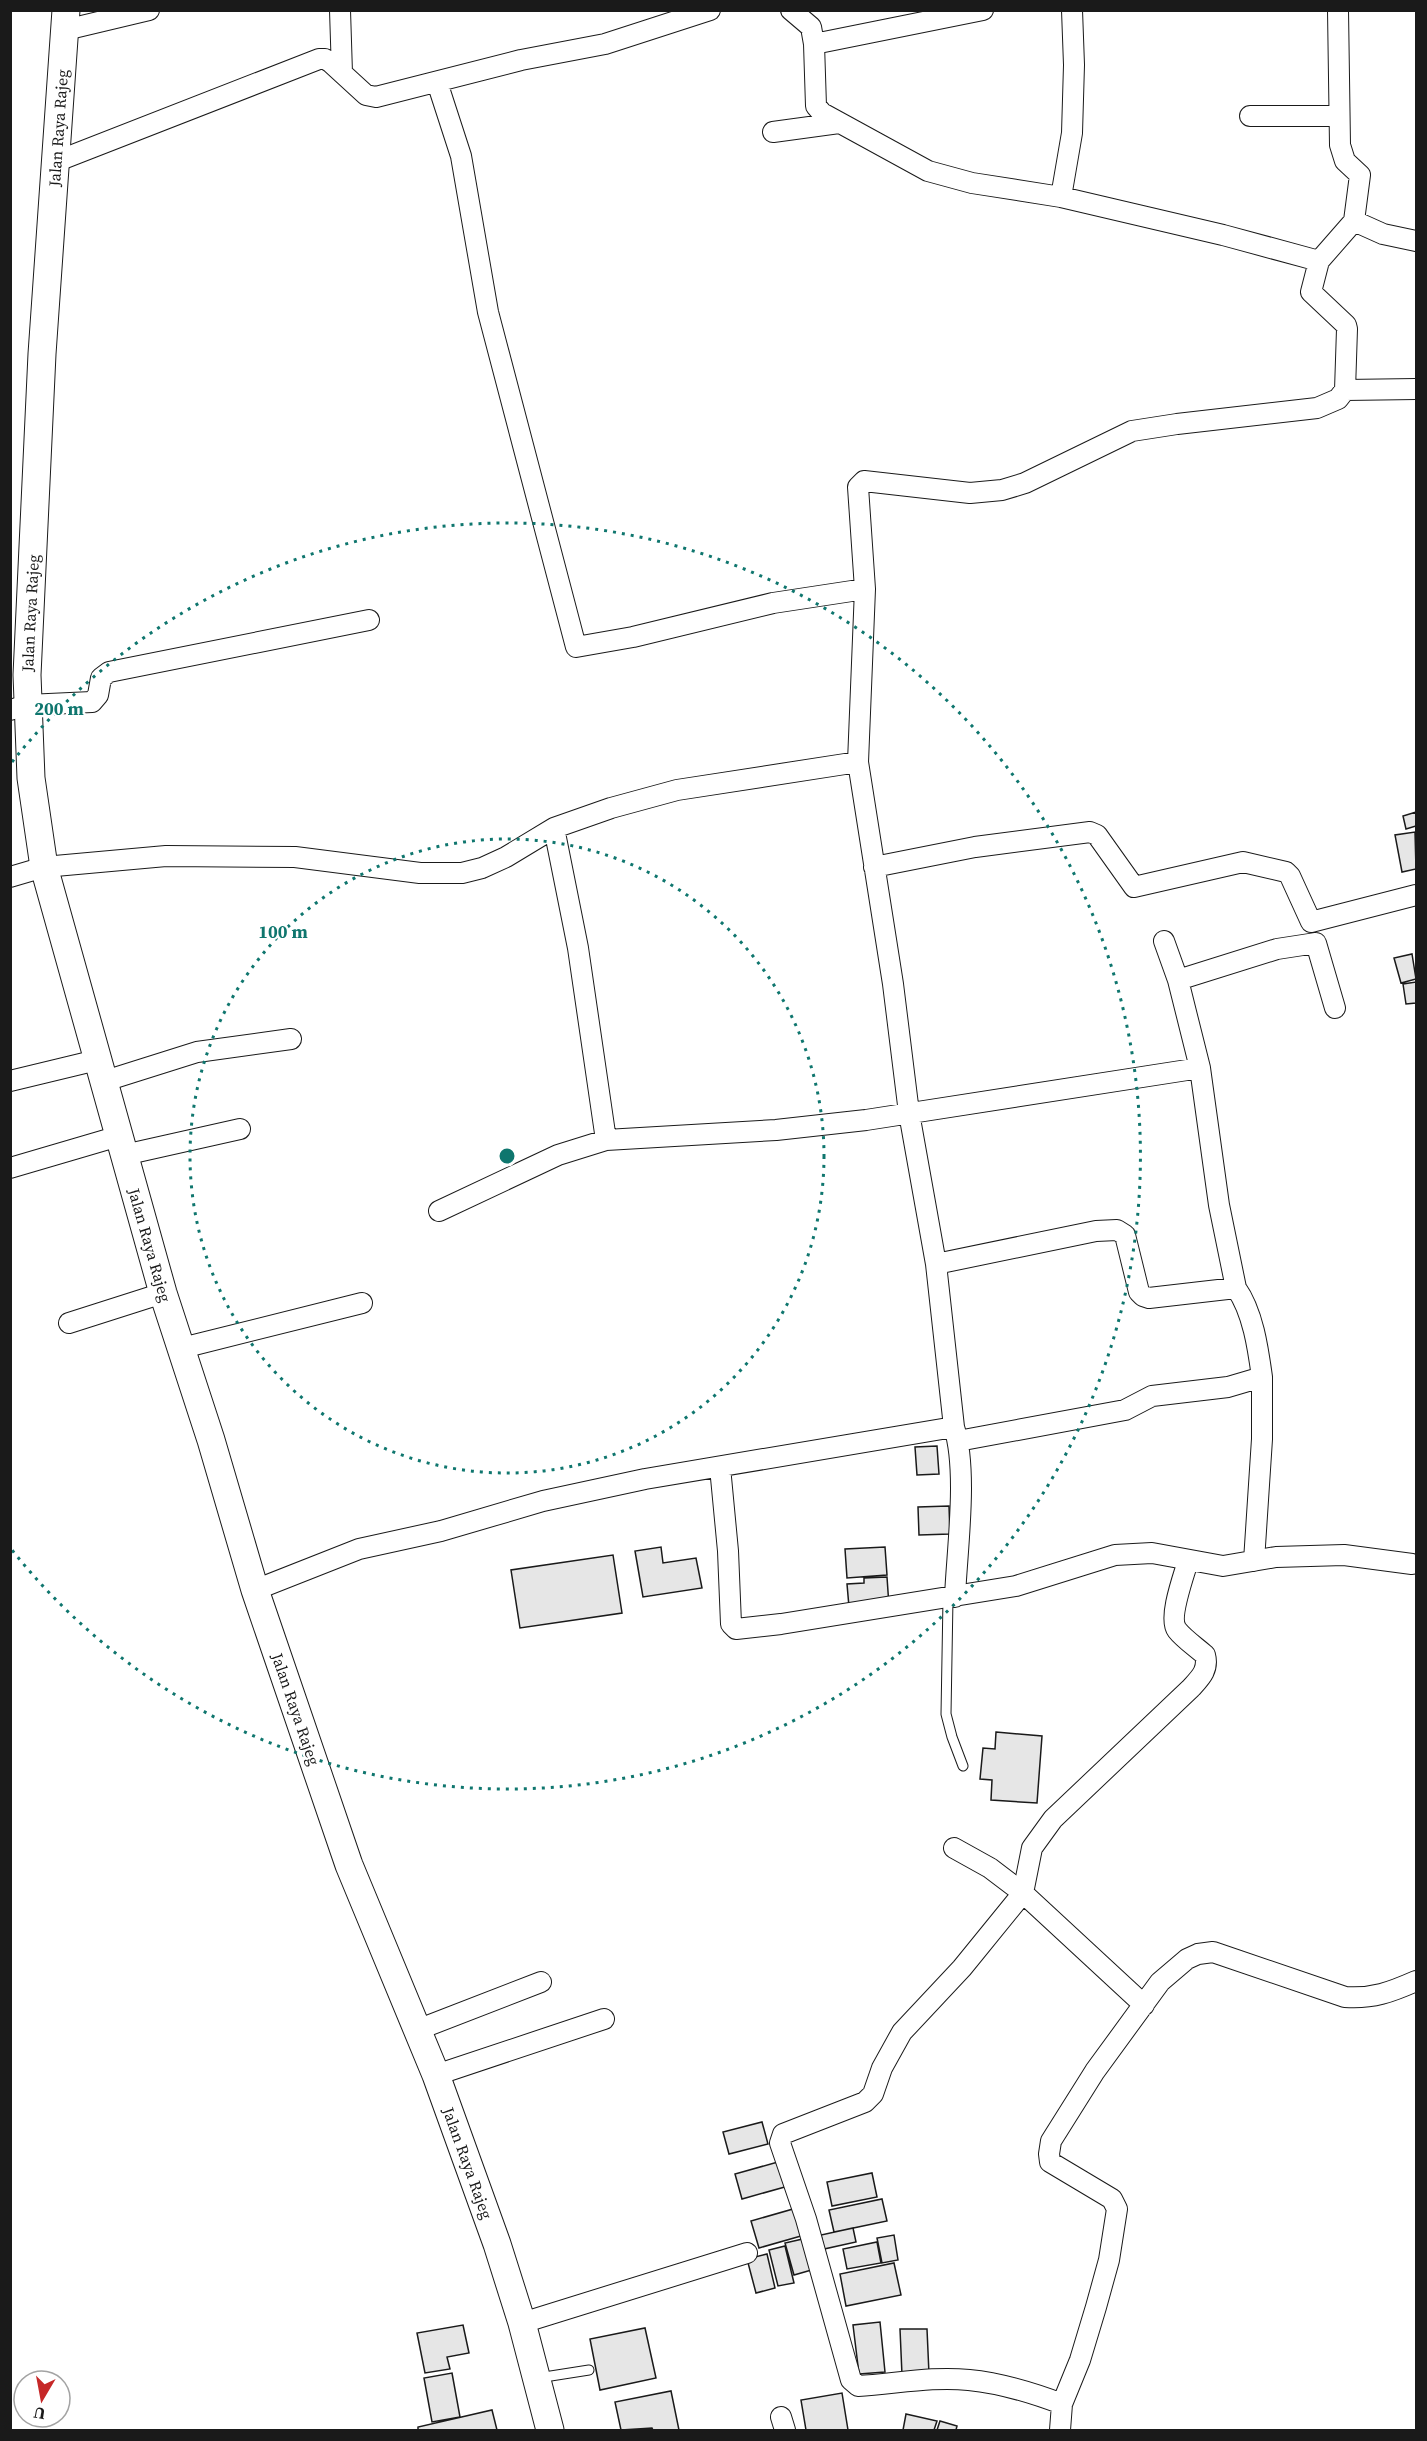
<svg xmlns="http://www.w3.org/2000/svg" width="1427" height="2441" viewBox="0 0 1427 2441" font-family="'Source Serif 4',serif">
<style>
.building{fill:#e6e6e6;stroke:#1a1a1a;stroke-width:1.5}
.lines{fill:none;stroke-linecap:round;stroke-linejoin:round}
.lane-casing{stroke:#1a1a1a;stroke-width:11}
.street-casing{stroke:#1a1a1a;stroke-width:22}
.secondary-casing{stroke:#1a1a1a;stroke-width:29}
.lane{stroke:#fff;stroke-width:9}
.street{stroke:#fff;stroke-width:20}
.secondary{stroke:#fff;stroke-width:27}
.ring{fill:none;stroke:#0f766e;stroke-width:3;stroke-dasharray:3 6}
.labels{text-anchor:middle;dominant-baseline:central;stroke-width:4.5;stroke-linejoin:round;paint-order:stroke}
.street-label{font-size:16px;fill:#1a1a1a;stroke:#fff}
.centre{fill:#0f766e;stroke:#fff;stroke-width:3}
.ring-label{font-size:18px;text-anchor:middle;font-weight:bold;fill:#0f766e;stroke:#fff;stroke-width:4.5;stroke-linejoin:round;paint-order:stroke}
</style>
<rect width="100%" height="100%" fill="#fff"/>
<!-- building -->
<path class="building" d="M1416 812V826L1406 829 1403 816Z
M1415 832 1416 869 1402 872 1395 835Z
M1412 954 1416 979 1401 983 1394 958Z
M1416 982V1003L1406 1004 1403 984Z
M937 1446 939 1474 917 1475 915 1447Z
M949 1506 950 1534 919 1535 918 1507Z
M661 1547 663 1563 696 1558 702 1588 643 1597 635 1551Z
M885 1547 887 1575 847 1578 845 1549Z
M613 1555 622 1613 520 1628 511 1570Z
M887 1577 889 1606 849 1607 847 1584 864 1583V1578Z
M996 1732 1042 1736 1037 1803 991 1800 992 1780 980 1779 983 1748 995 1749Z
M762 2122 768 2144 729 2154 723 2132Z
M785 2160 792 2185 742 2199 735 2174Z
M872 2173 877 2197 832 2206 827 2182Z
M882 2199 887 2221 834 2232 829 2210Z
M800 2207 808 2234 759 2248 751 2221Z
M853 2228 856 2242 824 2249 821 2235Z
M894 2235 898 2260 882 2263 877 2238Z
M807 2238 815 2269 794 2275 785 2243Z
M877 2242 881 2263 847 2269 843 2249Z
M785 2246 794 2283 778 2286 769 2250Z
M767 2254 775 2288 756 2293 747 2259Z
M894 2263 901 2295 846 2306 840 2274Z
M880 2322 885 2372 859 2374 853 2325Z
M463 2325 469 2353 447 2357 450 2369 425 2373 417 2333Z
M645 2328 656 2378 600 2390 590 2339Z
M900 2329H927L929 2374 902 2375Z
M452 2373 460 2417 432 2422 424 2378Z
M671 2391 679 2430H653L652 2428 621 2430 615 2402Z
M842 2393 848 2430H806L801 2400Z
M492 2410 497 2430H418V2427Z
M906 2414 937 2421 934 2430H903Z
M940 2421 957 2426 956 2430H937Z"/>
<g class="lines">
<!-- lane casing -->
<g class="lane-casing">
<path id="lane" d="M948 1599 946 1714 952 1737 963 1766
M538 2378 589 2370"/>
</g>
<!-- street casing -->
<g class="street-casing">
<path id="street" d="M340 10 342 73
M791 10 811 27 814 44 816 106 822 113 928 171 972 183 1061 197 1223 235 1319 261 1311 292 1346 325 1347 329 1345 390 1338 399 1317 408 1177 424 1132 431 1025 483 1002 490 970 493 864 481 858 487 865 589 858 762 893 984 909 1113 936 1264 954 1427C968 1471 957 1549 955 1597
M1338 10 1340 145 1345 161 1360 175 1354 221
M65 30 149 10
M814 44 983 10
M437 82 461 156 488 312 576 647 633 637 773 603 865 589
M1250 116H1339
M773 132 839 123
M55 162 319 59H325L330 62 366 95 376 97 521 60 605 44 710 10
M1061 197 1072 133 1074 65 1072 10
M1319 261 1354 221 1383 234 1416 241
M1345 390 1416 389
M10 710 27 705 92 702 98 695 101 678 109 672 369 620
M554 828 578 948 606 1140
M874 867 975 847 1090 832 1097 835 1134 887 1243 862 1286 872 1290 876 1311 922 1416 895
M10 877 44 867 166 856 295 857 420 873H462L482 868 506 857 554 828 611 808 677 790 858 762
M1164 941 1178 980
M1200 1068 1178 980 1277 949 1316 943 1335 1008
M10 1081 97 1060
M105 1081 197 1052 291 1039
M124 1155 240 1129
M10 1168 119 1136
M439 1211 558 1155 606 1140 776 1130 866 1120 1200 1068 1219 1205 1236 1288C1253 1312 1258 1348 1262 1377L1228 1387 1152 1396 1125 1410 958 1441
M936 1264 1096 1231 1117 1230 1125 1235 1139 1292 1143 1296 1149 1298 1236 1288
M69 1323 163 1293
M182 1348 362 1303
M720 1467 728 1551 731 1624 736 1629 781 1624 1016 1586 1115 1555 1152 1553 1223 1566 1276 1557 1344 1555 1412 1564
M1254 1561 1262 1439V1377
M255 1590 359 1549 441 1531 543 1501 645 1479 954 1427
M954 1848 990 1868 1023 1893 962 1968 902 2032 882 2068 873 2094 865 2102 783 2134 780 2143 806 2219 851 2380 858 2386C895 2384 932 2376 969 2380 1000 2383 1033 2393 1062 2404
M1144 2005 1023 1893 1032 1848 1053 1819 1191 1688C1200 1678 1209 1670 1205 1655 1196 1647 1184 1639 1177 1630 1168 1618 1184 1575 1188 1561
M417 2030 541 1982
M436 2075 604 2019
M522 2323 747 2253
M781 2417 785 2430
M1060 2430 1062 2404 1080 2360 1096 2307 1109 2260 1117 2209 1112 2199 1050 2162 1049 2154 1051 2141 1095 2071 1160 1982 1187 1959 1198 1954 1213 1952 1345 1997C1373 1999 1391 1992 1416 1981"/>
</g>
<!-- secondary casing -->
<g class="secondary-casing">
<path id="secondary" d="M66 10 42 354 27 675 31 778 44 867 163 1293 211 1440 255 1590 349 1865 436 2075 497 2244 522 2323 550 2430"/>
</g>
<!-- lane -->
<use href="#lane" class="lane"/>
<!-- street -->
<use href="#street" class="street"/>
<!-- secondary -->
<use href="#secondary" class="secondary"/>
</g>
<!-- distance rings -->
<g class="ring">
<circle cx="507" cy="1156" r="317"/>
<path d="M12 762A633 633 0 1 1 12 1550"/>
</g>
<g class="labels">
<!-- street labels -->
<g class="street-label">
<text transform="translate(58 128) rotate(-86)">Jalan Raya Rajeg</text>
<text transform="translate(30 613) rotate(-87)">Jalan Raya Rajeg</text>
<text transform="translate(150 1245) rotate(74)">Jalan Raya Rajeg</text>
<text transform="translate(296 1709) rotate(71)">Jalan Raya Rajeg</text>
<text transform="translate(468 2163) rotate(70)">Jalan Raya Rajeg</text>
</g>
</g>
<circle cx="507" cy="1156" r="9" class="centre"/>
<g class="ring-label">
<text x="59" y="715">200 m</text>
<text x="283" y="938">100 m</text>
</g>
<!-- border -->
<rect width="1427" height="2441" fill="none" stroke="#1a1a1a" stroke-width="24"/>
<!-- north arrow -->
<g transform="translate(42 2399) rotate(190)"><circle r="28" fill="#ffffff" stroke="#a3a3a3" stroke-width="1.5"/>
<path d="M0-4.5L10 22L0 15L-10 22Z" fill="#c62828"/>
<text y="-9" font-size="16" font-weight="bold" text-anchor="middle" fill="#1a1a1a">U</text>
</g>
</svg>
